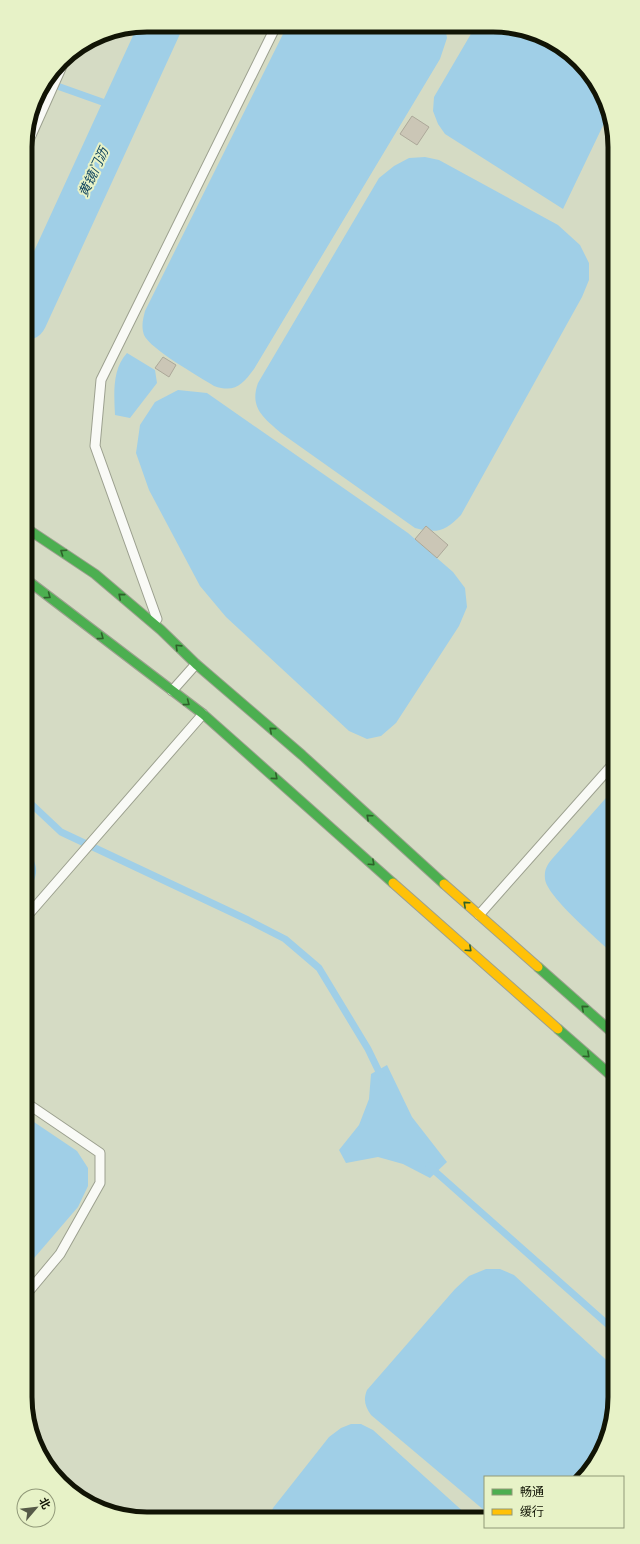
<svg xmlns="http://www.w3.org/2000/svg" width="640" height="1544" viewBox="0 0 640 1544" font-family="'Open Sans','Noto Sans SC',sans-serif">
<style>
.water{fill:#a0cfe7}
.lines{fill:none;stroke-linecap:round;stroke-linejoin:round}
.stream{stroke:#a0cfe7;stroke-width:7}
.river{stroke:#a0cfe7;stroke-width:42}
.building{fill:#cbc6b6;stroke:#aca899}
.lane-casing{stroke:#9ca08f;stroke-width:11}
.fast-casing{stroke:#9ca08f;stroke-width:11}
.slow-casing{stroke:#9ca08f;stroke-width:11}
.lane{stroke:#f9faf6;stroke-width:9}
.fast{stroke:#4caf50;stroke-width:9}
.slow{stroke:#ffc107;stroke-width:9}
.oneway{stroke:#2e622a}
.labels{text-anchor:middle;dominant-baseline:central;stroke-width:4;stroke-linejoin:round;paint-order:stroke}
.water-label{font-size:13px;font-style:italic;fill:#073d5a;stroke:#e7f2c7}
.rim{fill:none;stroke:#111405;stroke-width:5}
</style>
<rect width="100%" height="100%" fill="#d5dbc4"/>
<!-- water -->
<path class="water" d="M287 26 445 27 447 38 440 59 254 369C242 385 235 393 214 386 200 377 150 349 144 335 141 326 143 319 145 311Z
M475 27H516L547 38 579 61 609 113 563 209 445 134 438 124 433 111 434 97Z
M47 81 45 92 29 125 38 93Z
M425 157 439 160 558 225 580 245 589 263V280L582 297 461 515C446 531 437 534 415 528L281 433C264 418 249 408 258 383L379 178 394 166 409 158Z
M127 353 155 370 157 383 130 418 115 415C114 394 112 369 127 353Z
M178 390 207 393 408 533 453 572 465 588 467 607 459 626 396 723 381 736 367 739 349 731 226 617 200 586 149 490 136 453 140 425 155 402Z
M613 790V954C599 940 547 897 545 879 544 870 547 865 552 859Z
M27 848C40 869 38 873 28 894Z
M387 1065 412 1117 447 1162 430 1178 403 1164 378 1157 346 1163 339 1150 359 1125 369 1099 371 1074Z
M28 1118 77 1151 88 1168V1186L78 1207 29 1264Z
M486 1269H500L514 1275 615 1368V1405L606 1443 585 1477H485V1511L371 1415C365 1406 363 1400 367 1390L455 1289 469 1276Z
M351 1424H361L373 1430 467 1515 270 1516 273 1508 329 1437 341 1428Z"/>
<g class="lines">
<!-- stream -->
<path class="stream" d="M46 82 122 109
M27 800 61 832 248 920 285 939 319 968 368 1049 382 1078
M429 1166 615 1331"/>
<!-- river -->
<path class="river" d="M26 319 161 25"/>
</g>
<!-- building -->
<path class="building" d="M412 116 429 127 417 145 400 134Z
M163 357 176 365 169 377 155 368Z
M426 526 448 545 437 558 415 539Z"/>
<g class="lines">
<!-- lane casing -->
<g class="lane-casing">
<path id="lane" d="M25 149 67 55
M157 619 95 446 101 380 276 26
M172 691 196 664
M28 915 203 714
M479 915 613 764
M28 1104 100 1153V1183L60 1254 29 1291"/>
</g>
<!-- fast casing -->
<g class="fast-casing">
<path id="fast" d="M26 528 95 574 161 630 196 664 302 755 444 884
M27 580 203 714 393 883
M538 967 614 1034
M558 1029 614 1078"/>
</g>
<!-- slow casing -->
<g class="slow-casing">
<path id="slow" d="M393 883 558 1029
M444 884 538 967"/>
</g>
<!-- lane -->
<use href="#lane" class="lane"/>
<!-- fast -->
<use href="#fast" class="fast"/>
<!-- slow -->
<use href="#slow" class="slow"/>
</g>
<!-- one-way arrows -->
<defs><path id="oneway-chevron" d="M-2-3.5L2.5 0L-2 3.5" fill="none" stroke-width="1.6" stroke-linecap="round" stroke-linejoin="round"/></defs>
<g class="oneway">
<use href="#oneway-chevron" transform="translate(63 552) rotate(-146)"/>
<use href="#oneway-chevron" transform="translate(48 596) rotate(37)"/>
<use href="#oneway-chevron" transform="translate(121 596) rotate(-140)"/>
<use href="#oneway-chevron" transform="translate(101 637) rotate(37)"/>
<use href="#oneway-chevron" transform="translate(178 647) rotate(-136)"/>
<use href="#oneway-chevron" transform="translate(187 703) rotate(37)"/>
<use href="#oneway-chevron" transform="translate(272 730) rotate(-139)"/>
<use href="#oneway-chevron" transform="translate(275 777) rotate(41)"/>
<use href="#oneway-chevron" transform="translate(369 817) rotate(-138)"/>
<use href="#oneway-chevron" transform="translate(372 863) rotate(42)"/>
<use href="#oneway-chevron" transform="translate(466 904) rotate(-138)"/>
<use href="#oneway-chevron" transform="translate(469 949) rotate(42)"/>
<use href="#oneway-chevron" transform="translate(584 1008) rotate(-139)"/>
<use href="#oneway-chevron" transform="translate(587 1055) rotate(42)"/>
</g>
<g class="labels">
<!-- water labels -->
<g class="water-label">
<text transform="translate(93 172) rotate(-65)">黄镜门沥</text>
</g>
</g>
<!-- crop -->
<path d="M0 0H640V1544H0ZM147 32H493A115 115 0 0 1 608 147V1397A115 115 0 0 1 493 1512H147A115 115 0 0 1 32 1397V147A115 115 0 0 1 147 32Z" fill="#e7f2c7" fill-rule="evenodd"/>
<path class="rim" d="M147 32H493A115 115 0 0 1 608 147V1397A115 115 0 0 1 493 1512H147A115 115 0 0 1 32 1397V147A115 115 0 0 1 147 32Z"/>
<!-- legend -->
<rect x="484" y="1476" width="140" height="52" fill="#e7f2c7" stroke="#919979"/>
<rect x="492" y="1489" width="20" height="6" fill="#4caf50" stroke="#919979"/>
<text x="520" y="1496" font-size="12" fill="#111405">畅通</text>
<rect x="492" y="1509" width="20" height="6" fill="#ffc107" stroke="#919979"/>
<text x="520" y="1516" font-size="12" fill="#111405">缓行</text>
<!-- north arrow -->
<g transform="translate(36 1508) rotate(62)"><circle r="19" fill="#e7f2c7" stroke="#919979"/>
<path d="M0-3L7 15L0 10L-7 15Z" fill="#565a48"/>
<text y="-6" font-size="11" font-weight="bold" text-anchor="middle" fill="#111405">北</text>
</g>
</svg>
